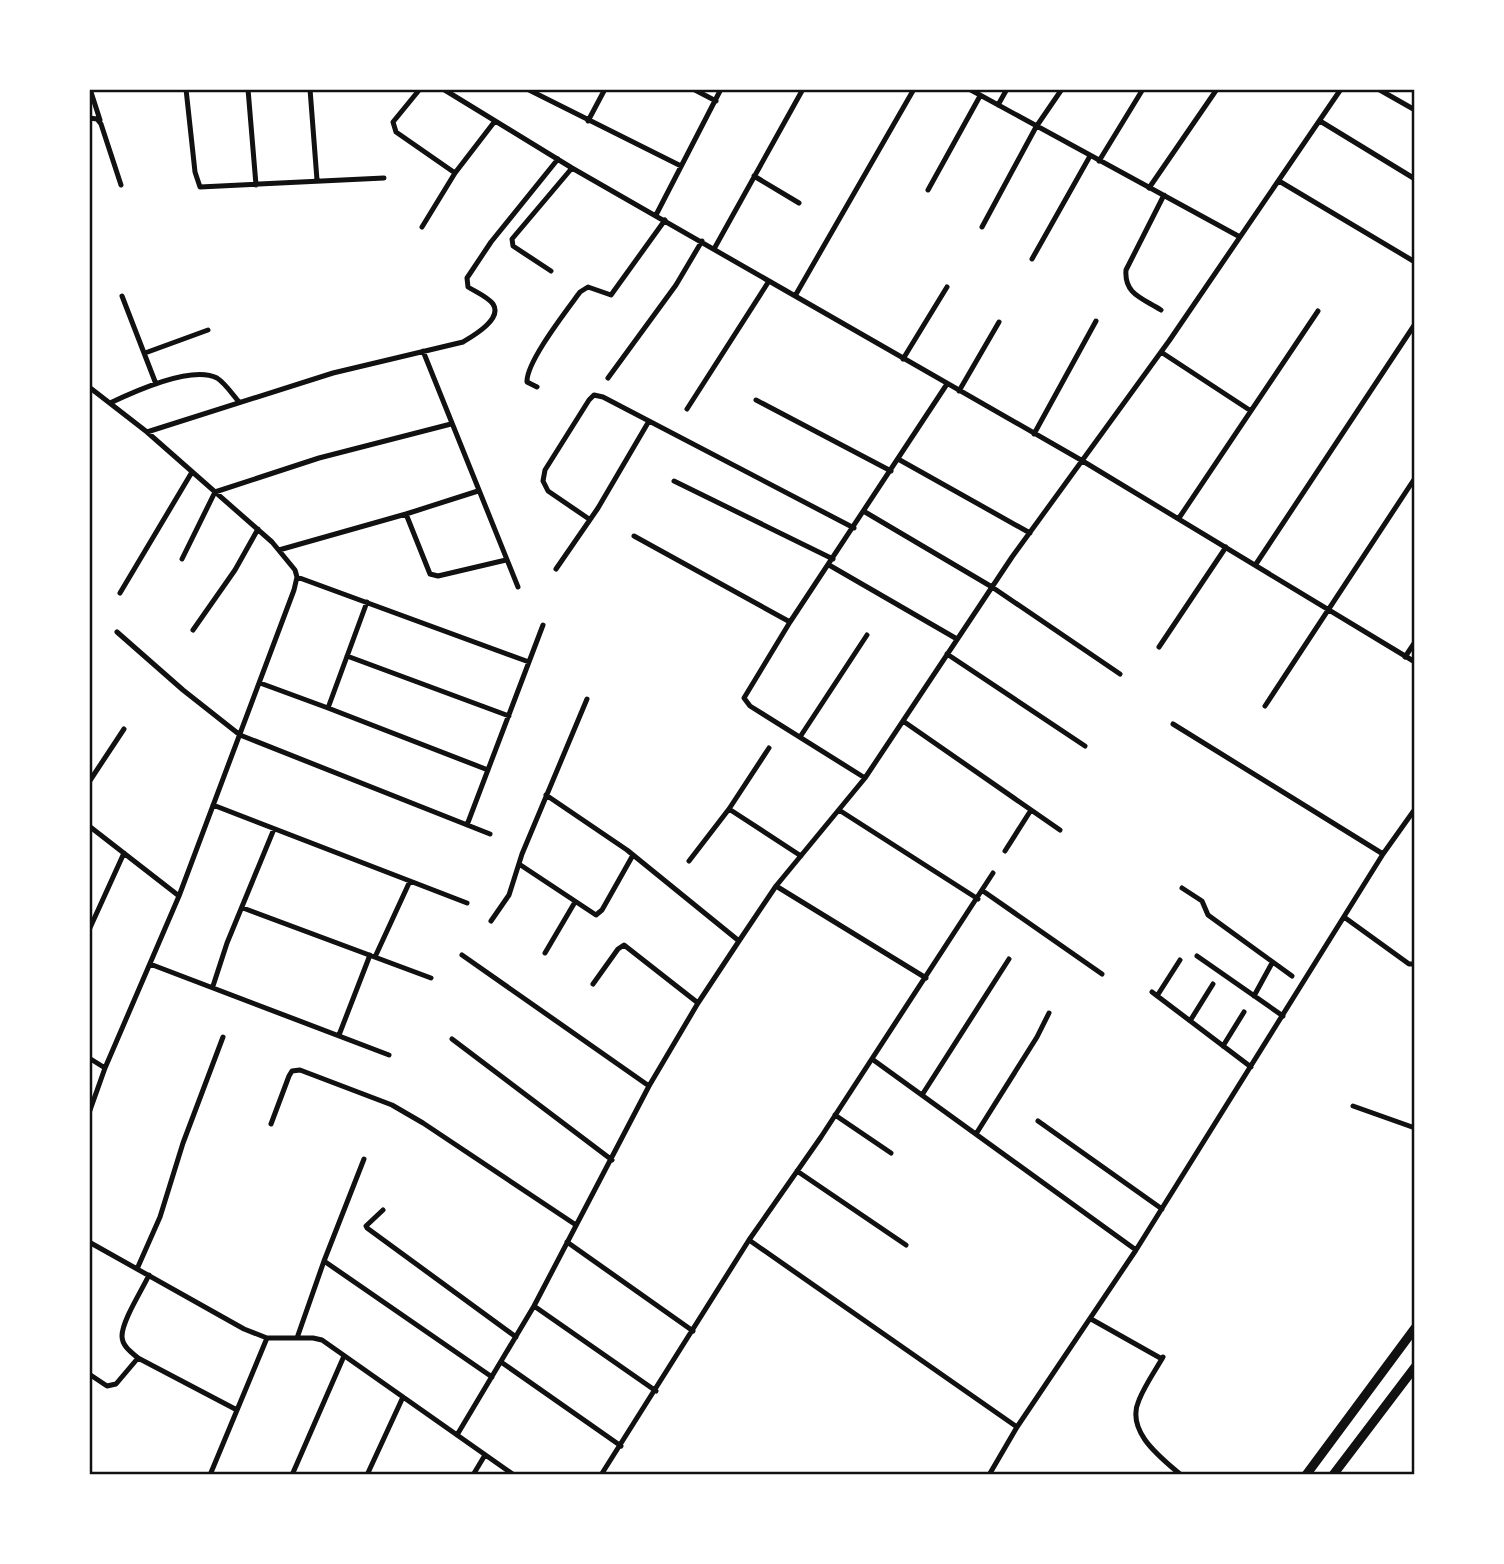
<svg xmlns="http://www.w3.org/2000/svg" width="1504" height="1564" viewBox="0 0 1504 1564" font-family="Jost,sans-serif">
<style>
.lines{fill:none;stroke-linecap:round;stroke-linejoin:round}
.minor{stroke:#111;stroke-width:5}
.trunk{stroke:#111;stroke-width:9}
.neatline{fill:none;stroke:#111;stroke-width:2.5}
</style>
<rect width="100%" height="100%" fill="#fff"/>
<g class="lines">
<!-- minor -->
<path class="minor" d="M90 89 100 120
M186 89 195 172 200 187 384 178
M248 89 256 185
M310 89 317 180
M420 89 393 122 396 132 455 173
M443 89 572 168 1081 460 1415 662
M527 89 681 166
M693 89 716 101
M969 89 1240 237
M1378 89 1415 110
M998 105 1007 89
M89 118 97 119 101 124 121 185
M588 121 605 89
M1320 121 1415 179
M1099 161 1143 89
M754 176 799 203
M1279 181 1415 262
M1149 188 1217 89
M928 190 980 96
M656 215 721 89
M422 227 455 173 495 121
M982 227 1036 127 1062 89
M714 249 803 89
M1032 259 1090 156
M551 271 513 246 512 239 572 168
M122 296 156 384
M795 296 914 89
M1161 310C1142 298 1124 294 1126 270L1164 195
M423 351 518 587
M1161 352 1251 411
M145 353 208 330
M903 359 947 287
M608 378 676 285 702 241
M89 387 147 432 272 542 295 570 297 577 294 590 179 896 105 1068 89 1113
M537 387 527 382C526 362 567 310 580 292L588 287 611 295 665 220
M959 391 999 322
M756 400 891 471
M110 403C133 392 192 365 217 378 225 383 233 395 239 402
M687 409 769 281
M147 432 333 373 463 342C473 336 503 319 493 304 488 297 476 292 468 287L467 278 491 242 558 159
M1034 434 1096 321
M898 459 1030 533
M674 481 833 559
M865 512 992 587 1120 674
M406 514 430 574 438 576 506 560
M1179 518 1318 311
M589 519 548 491 543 481 545 470 589 400 594 395 603 397 854 528
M634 536 790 622
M279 550 406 514 478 491
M182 559 215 492 319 458 451 424
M1256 564 1415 324
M829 565 957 639
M556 569 598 508 649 421
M297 577 529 662
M120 593 192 472
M193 630 235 570 258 529
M117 632 183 690 240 735 490 834
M1159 647 1226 547
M947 654 1085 746
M347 656 509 716
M1405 657 1415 642
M260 683 328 708 367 602
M1265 706 1415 478
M328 708 488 770
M903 721 1060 830
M1173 724 1383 854
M800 737 867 635
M865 778 750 706 744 698 790 622 947 384
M89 782 124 729
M546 795 627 850 739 941
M213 805 467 903
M729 809 801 856
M839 810 978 899
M467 825 543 625
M89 826 179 896
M1005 851 1031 810
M689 861 729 809 769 748
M519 864 596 915 602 910 633 855
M776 886 926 978
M1182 888 1202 901 1208 915 1292 976
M983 891 1102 974
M243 908 431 978
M1344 917 1409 964H1415
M491 921 509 895 522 854 587 699
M89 930 124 853
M545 953 575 902
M462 955 649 1086
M1197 956 1283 1016
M375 957 410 881
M150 964 389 1055
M593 984 618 949 624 945 698 1003
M213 986 227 943 274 829
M1152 992 1251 1067
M1157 996 1180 960
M1254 996 1272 963
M1190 1021 1213 984
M339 1035 370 955
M452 1039 612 1160
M1223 1046 1244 1012
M89 1058 105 1068
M872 1059 1136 1250
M922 1095 1009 959
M1353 1106 1415 1128
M835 1115 891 1153
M1038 1121 1162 1209
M271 1124 289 1076 292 1071 300 1070 392 1105 423 1123 576 1225
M976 1134 1037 1037 1049 1013
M797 1171 906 1245
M383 1210 366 1226 367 1228 516 1337
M749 1240 1017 1427
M89 1242 244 1329 267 1338H313L322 1340 514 1475
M567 1242 693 1331
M324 1261 492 1377
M137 1269 160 1217 183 1143 223 1037
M149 1275C142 1290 122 1321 122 1336 122 1346 131 1352 138 1358L237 1410
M534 1306 656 1391
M1091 1319 1162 1359
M297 1338 324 1261 364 1159
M1163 1357C1155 1371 1145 1385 1139 1400 1125 1431 1160 1457 1181 1475
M501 1362 621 1446
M89 1374 107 1386 116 1384 138 1358
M457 1435 534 1306 649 1086 698 1003 739 941 776 886 865 778 1012 557 1169 341 1341 89
M210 1475 267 1338
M292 1475 344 1356
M367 1475 403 1397
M473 1475 485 1455
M601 1475 749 1240 821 1137 993 873
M989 1475 1017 1427 1136 1250 1383 854 1415 809"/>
<!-- trunk -->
<path class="trunk" d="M1306 1475 1415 1328
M1333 1475 1415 1367"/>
</g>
<!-- border -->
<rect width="1504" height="1564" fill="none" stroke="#ffffff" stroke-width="182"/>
<rect x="91" y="91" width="1322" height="1382" class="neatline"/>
</svg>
